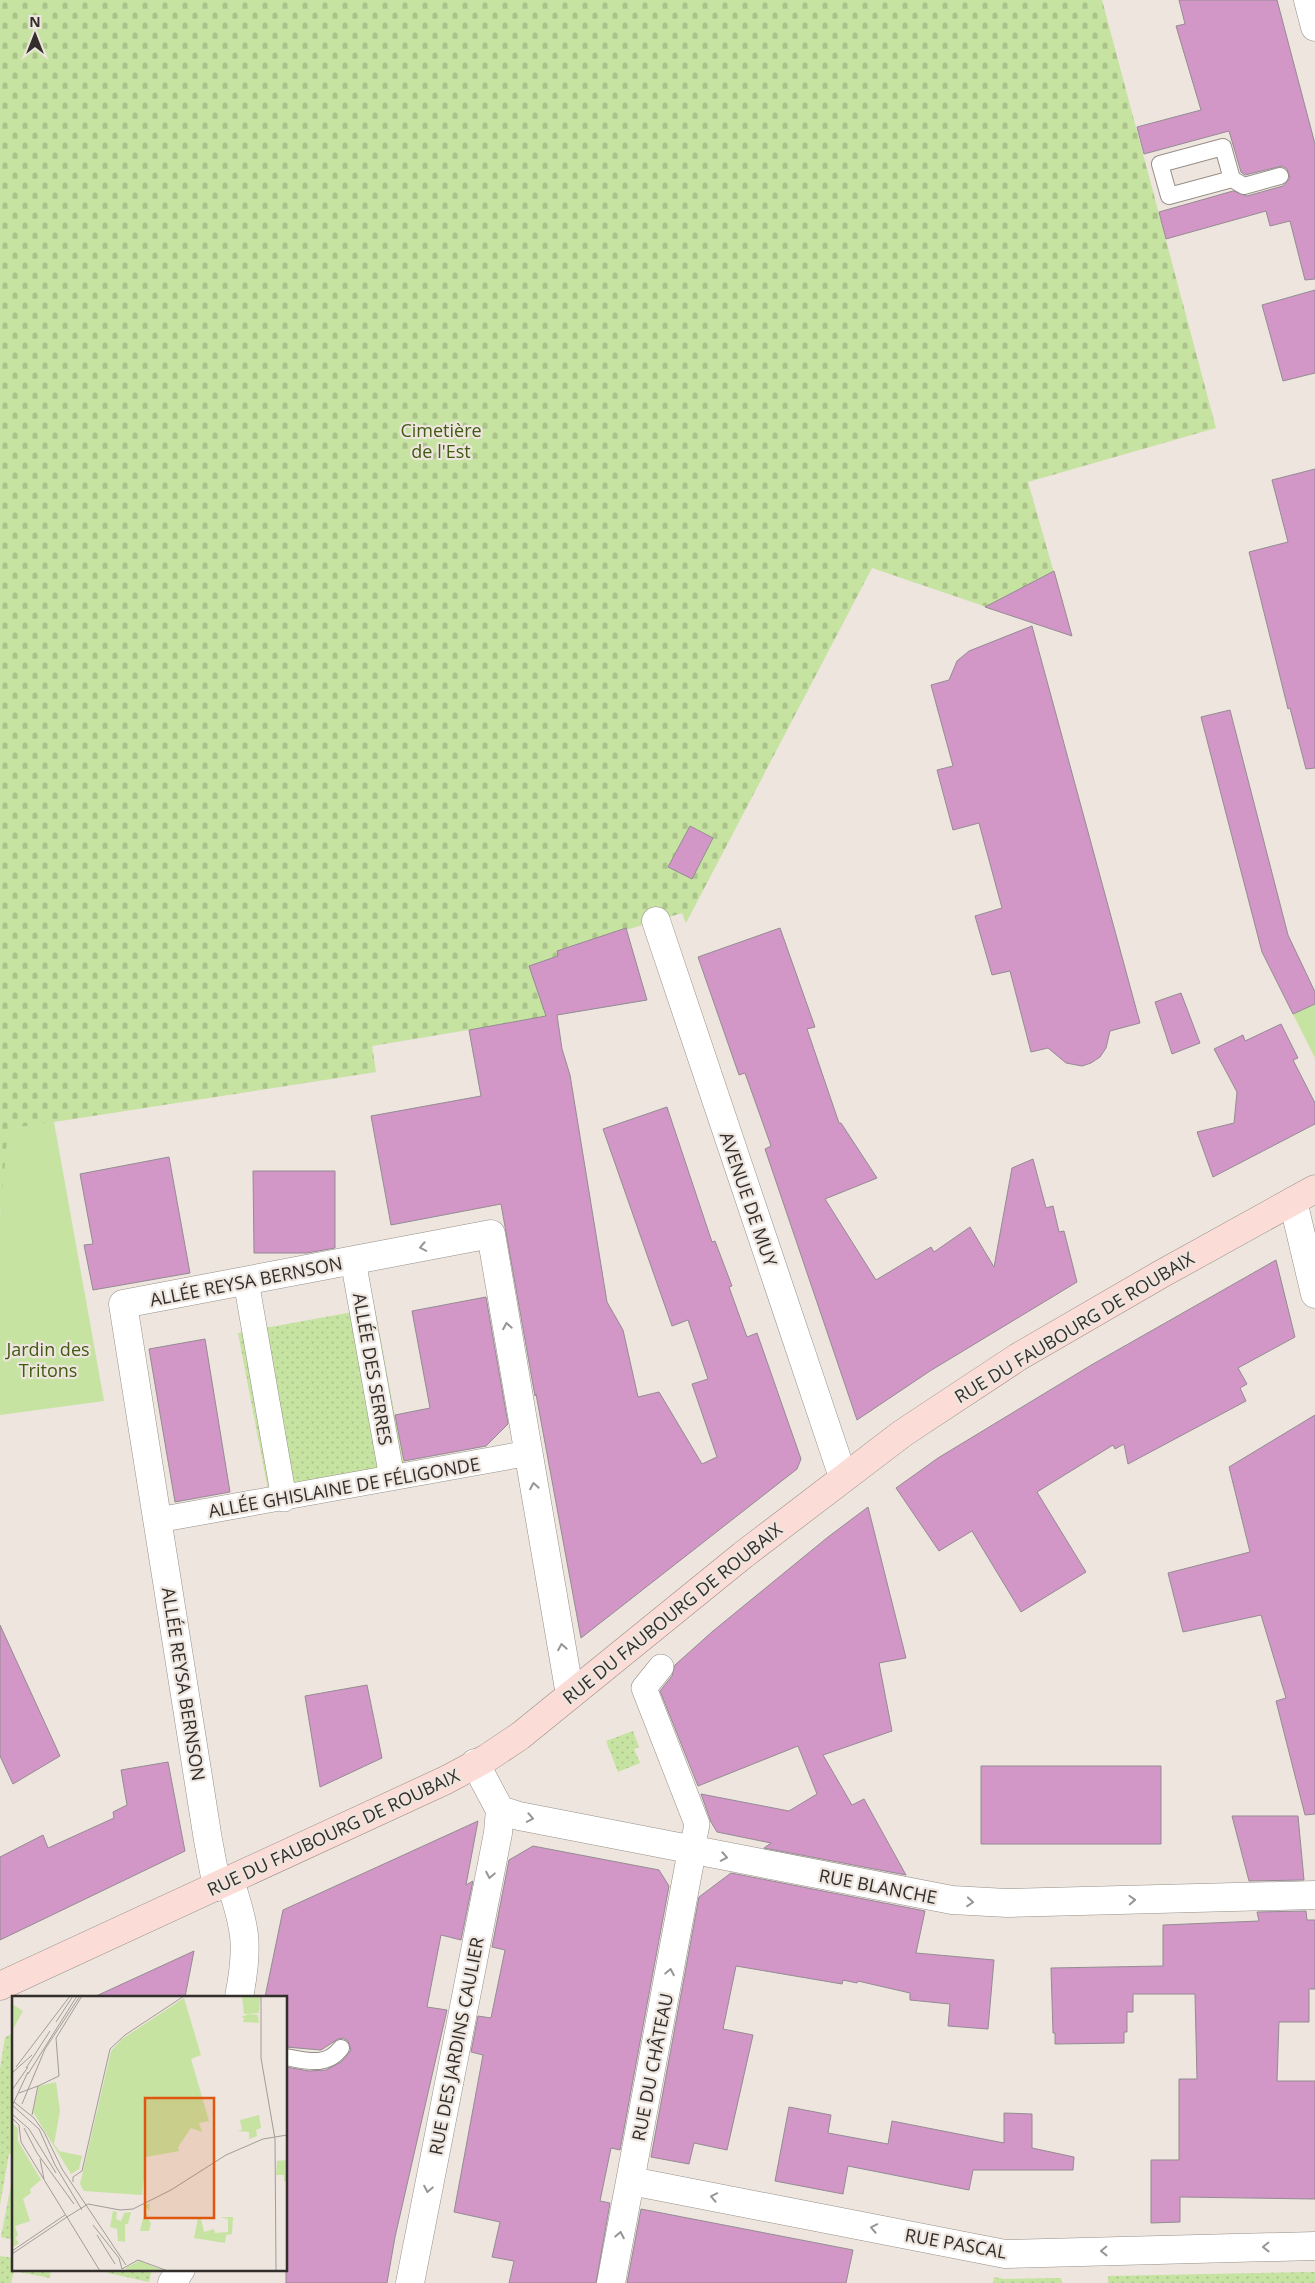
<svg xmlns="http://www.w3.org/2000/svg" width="1315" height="2283" viewBox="0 0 1315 2283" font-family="'Open Sans',sans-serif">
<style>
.grass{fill:url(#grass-dots)}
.cemetery{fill:url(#cemetery-stones)}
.green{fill:#c6e3a1}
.building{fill:#d296c7;stroke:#948c92}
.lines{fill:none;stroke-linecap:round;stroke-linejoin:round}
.service-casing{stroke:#968f88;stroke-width:18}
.pedestrian-casing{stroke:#968f88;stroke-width:26}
.minor-casing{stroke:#968f88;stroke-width:29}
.secondary-casing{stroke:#968f88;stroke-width:29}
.service{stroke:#fff;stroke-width:16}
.pedestrian{stroke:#fff;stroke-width:25}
.minor{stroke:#fff;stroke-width:28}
.secondary{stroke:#fbdcd6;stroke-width:28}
.oneway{stroke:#989695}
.labels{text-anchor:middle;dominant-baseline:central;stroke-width:4.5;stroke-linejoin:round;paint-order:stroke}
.park-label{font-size:18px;fill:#415b13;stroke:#ede5de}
.street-label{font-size:18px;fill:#312e2b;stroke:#ede5de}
.inset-road{fill:none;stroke:#a29c96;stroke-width:1}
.view{fill:#df570e;fill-opacity:0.15;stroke:#df570e;stroke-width:2.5}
.inset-edge{fill:none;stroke:#312e2b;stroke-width:2.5}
</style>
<defs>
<pattern id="grass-dots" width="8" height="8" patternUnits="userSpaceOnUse" patternTransform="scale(1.25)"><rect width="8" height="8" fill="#c6e3a1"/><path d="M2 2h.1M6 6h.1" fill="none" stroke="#abc38b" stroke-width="1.8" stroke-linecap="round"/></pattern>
<pattern id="cemetery-stones" width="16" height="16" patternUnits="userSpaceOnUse" patternTransform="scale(1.25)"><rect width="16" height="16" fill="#c6e3a1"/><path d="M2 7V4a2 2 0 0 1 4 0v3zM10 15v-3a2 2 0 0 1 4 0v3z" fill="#abc38b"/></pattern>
</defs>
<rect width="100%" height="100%" fill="#ede5de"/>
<!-- grass -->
<path class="grass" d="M375 1308 405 1471 269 1495 238 1333Z
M633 1731 639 1747 634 1749 640 1763 618 1772 606 1741Z
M14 2033V2154H9L0 2205V2069L5 2037Z
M13 2174H14V2240L1 2237Z
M0 2256 14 2258V2269H51L50 2278 14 2271 11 2283H0Z
M108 2269H152L149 2282 108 2273Z
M1315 2272V2283H1108V2276Z
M994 2277 1004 2279 1061 2278 1062 2283H993Z"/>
<!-- cemetery -->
<path class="cemetery" d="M0 0H1102L1216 428 1028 482 1072 636 872 568 686 923 682 913 626 930 647 1000 372 1046 376 1072 9 1129 0 1217Z"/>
<!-- green -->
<path class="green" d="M1315 1004V1058L1293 1014Z
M54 1122 104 1401 0 1415V1217L8 1129Z"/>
<!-- building -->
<path class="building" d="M1179 0H1277L1315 144V279L1305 280 1290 221 1270 226 1266 211 1166 239 1159 212 1233 191 1247 196 1283 186 1290 178 1287 169 1282 166 1245 175 1241 172 1229 131 1144 154 1137 127 1201 110 1176 26 1185 24Z
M1315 290V373L1283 381 1262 305Z
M1315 469V768L1306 769 1290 708 1288 709 1249 552 1288 542 1272 480Z
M1054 571 1072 636 985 607Z
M1032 626 1140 1023 1110 1031 1106 1048 1100 1057 1091 1063 1082 1066 1066 1063 1048 1048 1031 1052 1010 971 992 975 975 916 1002 908 979 823 953 830 937 770 953 766 931 685 949 680 957 661 969 651Z
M1230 710 1288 935 1315 992V1004L1293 1014 1262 952 1201 717Z
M690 826 713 838 692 879 668 867Z
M626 928 647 1000 557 1015 562 1049 570 1075 607 1302 623 1330 638 1397 659 1392 702 1464 717 1457 692 1384 708 1379 688 1320 672 1326 603 1129 667 1107 712 1242 715 1241 732 1286 729 1287 747 1337 757 1333 801 1459 797 1469 581 1638 536 1394 535 1396 501 1204 391 1225 371 1116 481 1096 469 1030 546 1016 529 966 558 956 557 951Z
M780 928 815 1027 807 1029 839 1123H841L877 1178 825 1199 876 1280 931 1247 934 1252 970 1227 994 1267 1012 1168 1033 1159 1046 1208 1053 1206 1059 1232 1064 1231 1077 1282 930 1371 857 1420 765 1149 771 1146 745 1073 739 1075 698 957Z
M1181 993 1200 1043 1172 1054 1155 1002Z
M1281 1024 1298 1058 1293 1060 1315 1103V1124L1213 1177 1197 1132 1234 1123 1237 1092 1214 1049 1243 1035 1245 1041Z
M169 1157 190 1273 93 1290 84 1245 93 1244 80 1174Z
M253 1171H335V1248L307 1253H254Z
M1276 1260 1295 1337 1238 1368 1247 1384 1240 1388 1246 1401 1128 1464 1124 1444 1115 1449 1113 1445 1037 1492 1086 1572 1021 1612 972 1531 939 1551 896 1488 938 1458 1093 1364Z
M486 1297 508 1424 486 1446 404 1461 395 1415 430 1408 412 1311Z
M205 1339 230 1492 175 1502 149 1349Z
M1315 1415V1814L1305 1815 1276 1701 1286 1698 1261 1615 1183 1632 1168 1573 1250 1552 1229 1467Z
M868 1507 906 1658 879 1663 892 1731 823 1755 852 1805 864 1799 906 1875 764 1848 771 1843 717 1832 711 1822 701 1794 789 1811 817 1794 798 1746 698 1786 660 1691 672 1676 675 1665 713 1631 828 1537Z
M0 1625 60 1756 13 1784 0 1756Z
M367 1685 382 1758 320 1787 305 1696Z
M168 1762 185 1851 0 1940V1857L43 1835 48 1848 114 1818 113 1812 127 1805 121 1770Z
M981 1766H1161V1844H981Z
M1232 1816H1298L1304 1880 1249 1881Z
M478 1821 466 1885 473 1881 461 1940 441 1935 427 2007 447 2010 395 2237 387 2283H286V2067L309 2071 326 2070 341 2062 351 2050 348 2041 343 2038 338 2039 321 2050 286 2047V1997H265L283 1910Z
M533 1846 659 1870 669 1886 620 2150 611 2148 600 2201 610 2203 596 2283H509L514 2261 492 2257 500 2222 454 2212 483 2055 471 2052 478 2016 491 2018 505 1950 492 1947 509 1860Z
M731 1873 925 1911 916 1953 994 1960 988 2029 948 2026 950 2004 910 2000V1993L858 1981 857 1983 843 1980 842 1984 736 1966 723 2029 753 2035 727 2150 694 2143 689 2164 651 2157 699 1897Z
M1306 1911 1307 1920H1315V1989H1309V2022H1279L1277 2081H1315V2199L1180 2197V2222L1151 2223V2160H1179V2079H1197L1195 1994H1133V2012H1127V2032H1124V2043L1055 2044V2033H1053L1051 1968 1163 1966V1925L1259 1921 1257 1912Z
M194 1951 185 1997H94Z
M789 2107 831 2115 828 2133 888 2144 892 2121 1004 2143V2113L1032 2114V2148L1074 2157 1073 2170H973L969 2190 848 2166 843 2194 775 2181Z
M641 2209 853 2250 846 2283H627Z"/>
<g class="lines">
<!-- service casing -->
<g class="service-casing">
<path id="service" d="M1232 179 1169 196 1160 164 1223 147 1232 179 1244 186 1280 176
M286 2057C307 2061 327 2067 341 2048"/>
</g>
<!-- pedestrian casing -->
<g class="pedestrian-casing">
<path id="pedestrian" d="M353 1260 392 1478
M246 1281 284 1499
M158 1520 529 1453
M661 1667 644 1688 697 1824 692 1850"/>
</g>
<!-- minor casing -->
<g class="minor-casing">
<path id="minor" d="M1308 0 1315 27
M656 921 843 1477
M1293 1201 1315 1294
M475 1763 500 1810 519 1816 952 1900 1007 1903 1315 1895
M230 1881C246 1929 249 1946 239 1997
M217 1887 208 1840 123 1304 491 1234 570 1695
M631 2181 1005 2254 1315 2246
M172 2283 181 2269
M410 2283 498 1833 500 1810
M611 2283 692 1850"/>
</g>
<!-- secondary casing -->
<g class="secondary-casing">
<path id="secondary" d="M0 1986 446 1780 487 1758 520 1736 743 1555 903 1433 1018 1357 1163 1273 1315 1189"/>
</g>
<!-- service -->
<use href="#service" class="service"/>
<!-- pedestrian -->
<use href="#pedestrian" class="pedestrian"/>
<!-- minor -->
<use href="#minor" class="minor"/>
<!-- secondary -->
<use href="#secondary" class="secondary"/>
</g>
<!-- one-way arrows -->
<defs><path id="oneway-chevron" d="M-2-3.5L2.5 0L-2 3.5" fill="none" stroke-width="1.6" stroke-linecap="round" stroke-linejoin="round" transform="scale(1.25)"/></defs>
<g class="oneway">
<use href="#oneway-chevron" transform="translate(423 1247) rotate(169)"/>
<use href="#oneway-chevron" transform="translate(507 1326) rotate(-100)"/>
<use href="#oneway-chevron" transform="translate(534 1486) rotate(-100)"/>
<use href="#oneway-chevron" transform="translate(562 1647) rotate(-100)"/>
<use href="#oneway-chevron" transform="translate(530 1818) rotate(11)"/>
<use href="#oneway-chevron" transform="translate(724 1857) rotate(11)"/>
<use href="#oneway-chevron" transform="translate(490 1875) rotate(101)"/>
<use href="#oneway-chevron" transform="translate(1132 1900) rotate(-2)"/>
<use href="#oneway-chevron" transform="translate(970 1902) rotate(5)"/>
<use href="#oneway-chevron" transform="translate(670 1972) rotate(-79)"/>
<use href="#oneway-chevron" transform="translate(428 2189) rotate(101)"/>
<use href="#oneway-chevron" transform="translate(714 2197) rotate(-169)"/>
<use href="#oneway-chevron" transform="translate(874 2228) rotate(-169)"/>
<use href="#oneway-chevron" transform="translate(620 2235) rotate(-79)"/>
<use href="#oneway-chevron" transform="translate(1266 2247) rotate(179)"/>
<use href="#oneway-chevron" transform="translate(1104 2251) rotate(179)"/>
</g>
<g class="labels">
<!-- park labels -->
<g class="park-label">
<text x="441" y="430">Cimetière<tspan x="441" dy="21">de l'Est</tspan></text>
<text x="48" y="1349">Jardin des<tspan x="48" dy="21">Tritons</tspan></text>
</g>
<!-- street labels -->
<g class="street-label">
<text transform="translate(749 1199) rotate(71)">AVENUE DE MUY</text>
<text transform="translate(246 1281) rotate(-11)">ALLÉE REYSA BERNSON</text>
<text transform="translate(1074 1327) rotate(-31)">RUE DU FAUBOURG DE ROUBAIX</text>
<text transform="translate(373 1369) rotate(80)">ALLÉE DES SERRES</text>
<text transform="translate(344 1487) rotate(-10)">ALLÉE GHISLAINE DE FÉLIGONDE</text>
<text transform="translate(672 1613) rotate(-39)">RUE DU FAUBOURG DE ROUBAIX</text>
<text transform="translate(184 1684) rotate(81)">ALLÉE REYSA BERNSON</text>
<text transform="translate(333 1832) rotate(-25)">RUE DU FAUBOURG DE ROUBAIX</text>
<text transform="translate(878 1886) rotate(11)">RUE BLANCHE</text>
<text transform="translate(456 2046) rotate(-79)">RUE DES JARDINS CAULIER</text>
<text transform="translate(652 2067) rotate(-79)">RUE DU CHÂTEAU</text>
<text transform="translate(956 2243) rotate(10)">RUE PASCAL</text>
</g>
</g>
<!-- overview -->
<g transform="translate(12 1996)">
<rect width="275" height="275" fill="#ede5de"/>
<path d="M237 18 246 19 247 27 231 26 232 22 229 21ZM247 119 249 132 244 134 245 140 237 143V136L225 135 230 134 228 124ZM138 207 137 216 135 211 134 216 136 220H133L139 227 137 235H128L134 209ZM208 221H221L220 238 214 239 213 247 182 242 186 222H189L192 236 202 233 203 237 216 236V223ZM127 265 153 275H115L114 272Z" fill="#c6e3a1"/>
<path d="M172 2 189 59 179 63 197 125 187 127 190 136 179 132 166 151 167 155 134 161 130 199 72 195 68 188 99 55 110 43Z" fill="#c6e3a1"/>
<path d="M230 0H248L247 17 232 18ZM0 8 11 15 0 35ZM44 86 48 115 42 148 47 155 70 160 67 173 59 178 21 116 27 90ZM0 127 6 132V145L29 184 18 193 19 197 11 203 18 225 3 230 6 239 3 242 7 247 0 252ZM275 164V185H272V179H264L265 165ZM101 215 105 216 104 223 109 225 112 217 119 216 116 228H113V246L106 245 105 233 98 231Z" fill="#c6e3a1"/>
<path class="inset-road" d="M249 0V62L263 143 264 275M44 26 61 0M4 71 58 0M14 72 38 35M0 77 20 59M16 78 65 0M0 94 16 71M7 97 26 90M2 106 22 122 32 136M10 108 33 53 68 0M0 109 27 133 43 169 70 214M0 110 16 76M0 118 17 133 44 177M20 119 26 90 47 80 44 42 70 0M0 122 7 129 9 146 88 275M12 132 25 157 62 208M32 136 50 173 114 269M28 163 32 183M61 186V181L70 175 98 53 113 39 172 0M55 221 76 208 108 214 121 213 159 194 214 159 251 143 275 139M81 229 107 262 110 273M85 239 103 268M0 255 53 219M0 258 55 221M110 273 126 264 156 275"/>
<path class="view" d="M133 102H202V222H133Z"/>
<rect width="275" height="275" class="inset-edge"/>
</g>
<!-- north arrow -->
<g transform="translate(35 35)" stroke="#ede5de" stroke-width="4" paint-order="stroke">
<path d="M0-4L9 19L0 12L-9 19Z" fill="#312e2b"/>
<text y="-8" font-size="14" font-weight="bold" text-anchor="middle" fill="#312e2b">N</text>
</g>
</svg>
